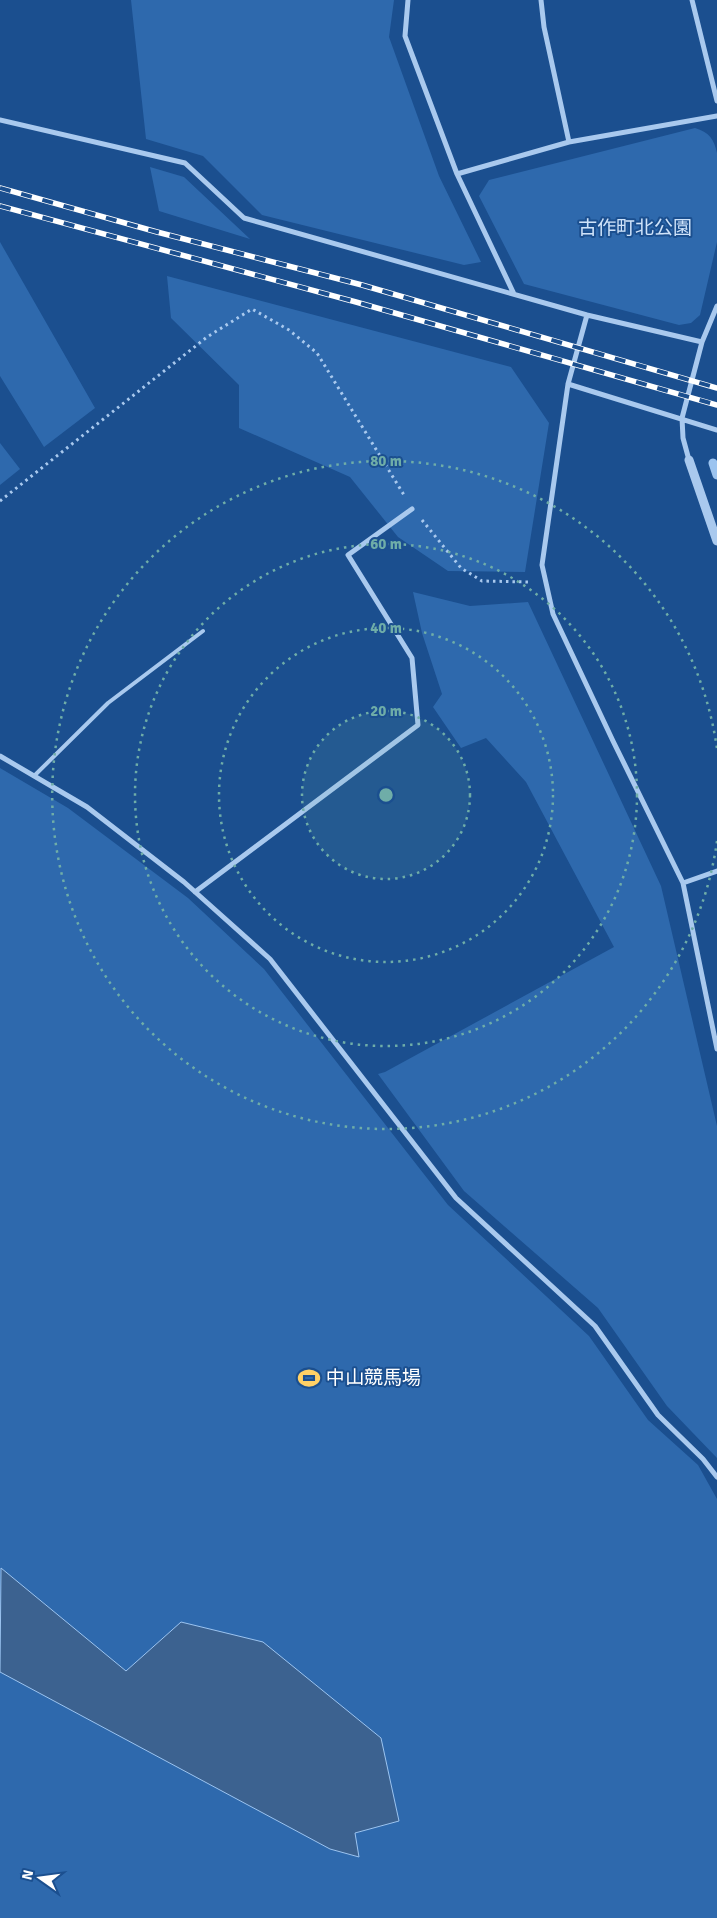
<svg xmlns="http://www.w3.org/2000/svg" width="717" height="1918" viewBox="0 0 717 1918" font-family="Signika,'Noto Sans JP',sans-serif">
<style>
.green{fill:#2e69ad}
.water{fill:#3c6290;stroke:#9cc4f0}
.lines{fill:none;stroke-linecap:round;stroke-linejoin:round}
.stream{stroke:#9cc4f0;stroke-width:9}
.path{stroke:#a9c9ee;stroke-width:3;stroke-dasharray:2.5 4;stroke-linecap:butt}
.service{stroke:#a9c9ee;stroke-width:4}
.minor{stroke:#a9c9ee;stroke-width:5}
.tertiary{stroke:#a9c9ee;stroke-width:9}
.rail-casing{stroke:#fff;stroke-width:5.5}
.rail{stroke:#1b4f8f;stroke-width:4;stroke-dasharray:11;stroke-linecap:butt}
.ring{fill:none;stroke:#6fada8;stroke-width:2.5;stroke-dasharray:2.5 5}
.labels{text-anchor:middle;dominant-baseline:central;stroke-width:4;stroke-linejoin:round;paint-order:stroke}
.park-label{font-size:19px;fill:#cfe3fa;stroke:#1b4f8f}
.poi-label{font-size:19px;fill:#fff;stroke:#1b4f8f;text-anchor:start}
.centre{fill:#6fada8;stroke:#1b4f8f;stroke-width:2.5}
.ring-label{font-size:15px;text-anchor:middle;font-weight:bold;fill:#6fada8;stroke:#1b4f8f;stroke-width:4;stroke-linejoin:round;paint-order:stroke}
</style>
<rect width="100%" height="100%" fill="#1b4f8f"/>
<!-- green -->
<path class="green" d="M131 0H394L389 37 439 176 481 262 464 265 262 215 203 156 146 139Z
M695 128C709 132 714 139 717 153V242L700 315 691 323 679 325 524 284 479 196 489 180Z
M150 167 184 177 250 239 159 211Z
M0 242 95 408 44 447 0 376Z
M167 276 511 367 549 423 525 572 448 571 398 537 350 477 239 428V385L171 318Z
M0 443 20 469 0 485Z
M413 592 470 606 528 602 661 886 717 1126V1458L667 1406 598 1308 464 1191 378 1074 385 1072 614 947 526 782 486 738 461 748 433 707 442 694 422 633Z
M0 768 68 808 188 898 264 969 448 1205 589 1336 648 1420 698 1465 717 1499V1918H0Z"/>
<!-- water -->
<path class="water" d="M1 1568 126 1671 181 1622 263 1642 381 1738 399 1821 355 1833 359 1857 330 1849 0 1672Z"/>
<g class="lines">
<!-- stream -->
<path class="stream" d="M713 463 717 475"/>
<!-- path -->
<path class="path" d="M0 501 207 337 252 309 289 330 317 353 404 495
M422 520 461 568 482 581 529 582"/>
<!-- service -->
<path class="service" d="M34 776 108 703 203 631"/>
<!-- minor -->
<path class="minor" d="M408 0 405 36 457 174 514 294
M541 0 544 27 569 142
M692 0 717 101
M0 120 185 163 244 218 587 315 702 342
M457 174 569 142 717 116
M587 315 568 384 542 565 553 614 613 741 683 883 717 1049
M568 384 717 430
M689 460 683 438 682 418 702 342 717 306
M0 756 87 807 184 882 270 959 456 1198 595 1326 658 1415 703 1459 717 1477
M683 883 717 871
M195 892 418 725 412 658 348 555 412 509"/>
<!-- tertiary -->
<path class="tertiary" d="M689 460 717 541"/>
<!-- rail casing -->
<g class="rail-casing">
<path id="rail" d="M0 188 157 232 362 285 717 388
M0 206 356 302 717 405"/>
</g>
<!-- rail -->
<use href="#rail" class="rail"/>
</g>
<!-- distance rings -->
<circle cx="386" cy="795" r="84" fill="#6fada8" fill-opacity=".12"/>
<g class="ring">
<circle cx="386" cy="795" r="84"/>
<circle cx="386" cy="795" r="167"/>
<circle cx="386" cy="795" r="251"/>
<path d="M717 841A334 334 0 1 1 717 749"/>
</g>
<!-- icons -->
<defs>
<g id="stadium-bare" transform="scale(1.725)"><path d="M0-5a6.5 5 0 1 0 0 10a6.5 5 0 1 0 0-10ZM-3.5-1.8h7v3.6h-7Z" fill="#ffd166" stroke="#1b4f8f" stroke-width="2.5" paint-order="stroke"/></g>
</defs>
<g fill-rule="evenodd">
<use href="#stadium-bare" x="309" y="1378"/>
</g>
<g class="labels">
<!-- park labels -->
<g class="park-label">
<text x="635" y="228">古作町北公園</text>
</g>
<!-- poi labels -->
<g class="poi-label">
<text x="326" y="1378">中山競馬場</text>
</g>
</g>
<circle cx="386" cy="795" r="8" class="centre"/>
<g class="ring-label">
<text x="386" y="466">80 m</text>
<text x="386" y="549">60 m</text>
<text x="386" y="633">40 m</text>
<text x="386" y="716">20 m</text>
</g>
<!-- north arrow -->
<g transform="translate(40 1878) rotate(284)" stroke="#1b4f8f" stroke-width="4" paint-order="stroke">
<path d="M0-4L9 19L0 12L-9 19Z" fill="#ffffff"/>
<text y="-8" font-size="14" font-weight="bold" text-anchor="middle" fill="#ffffff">N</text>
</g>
</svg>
